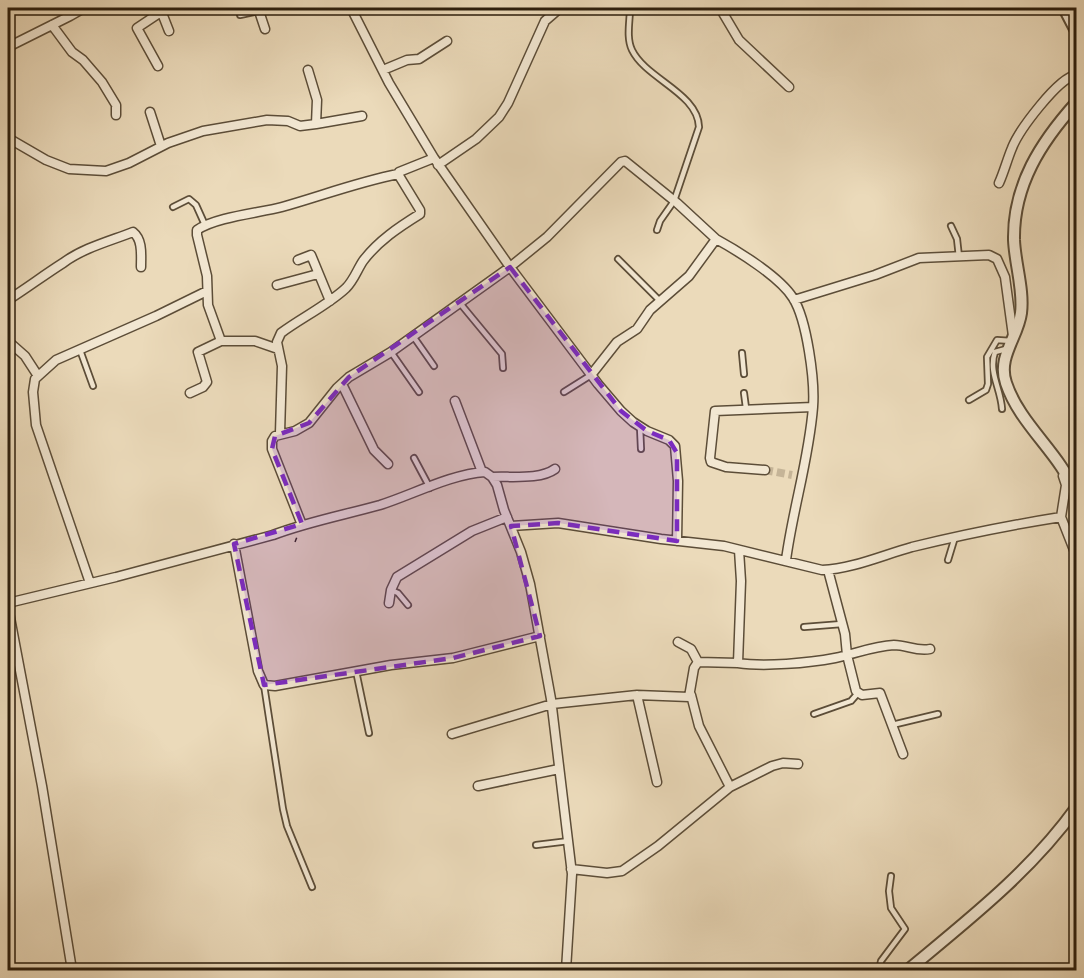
<svg xmlns="http://www.w3.org/2000/svg" width="1084" height="978" viewBox="0 0 1084 978" font-family="Vollkorn,serif">
<style>
.lines{fill:none;stroke-linecap:round;stroke-linejoin:round}
.minor-tunnel{stroke:#c5b497;stroke-width:8;stroke-dasharray:8 4;stroke-linecap:butt}
.service-casing{stroke:#5c4d38;stroke-width:8}
.minor-casing{stroke:#5c4d38;stroke-width:11}
.tertiary-casing{stroke:#5c4d38;stroke-width:14}
.path{stroke:#2c1e0d;stroke-width:1.5;stroke-dasharray:4.5 3;stroke-linecap:butt}
.service{stroke:#f2e7d2;stroke-width:4.5}
.minor{stroke:#f2e7d2;stroke-width:8}
.tertiary{stroke:#f2e7d2;stroke-width:10}
.marked{fill:#7b2cbf;fill-opacity:0.2;stroke:#7b2cbf;stroke-width:4.5;stroke-dasharray:12 8;stroke-linejoin:round}
</style>
<rect width="100%" height="100%" fill="#ebdaba"/>
<filter id="stains"><feTurbulence type="fractalNoise" baseFrequency=".00333" numOctaves="4"/><feColorMatrix values="0 0 0 0 .2 0 0 0 0 .09 0 0 0 0 .02 0 0 0 .5 -.17"/></filter>
<radialGradient id="worn" r=".72"><stop offset=".6" stop-color="#630" stop-opacity="0"/><stop offset="1" stop-color="#630" stop-opacity=".3"/></radialGradient>
<g class="lines">
<!-- minor-tunnel -->
<path class="minor-tunnel" d="M765 470 792 475"/>
<!-- service casing -->
<g class="service-casing">
<path id="service" d="M630 8C630 21 626 38 632 50 646 79 698 93 699 127L674 201 660 221 657 230
M240 15 259 11
M173 207 189 199 196 205 205 225
M951 226 957 239 959 257
M618 259 660 301
M459 302 502 354 503 368
M413 336 434 366
M80 350 93 386
M391 352 419 392
M742 353 744 374
M564 392 591 375
M744 393 746 408
M969 400 986 390 988 384 987 357 997 340 1012 341
M1002 409C1001 389 988 372 995 352L1006 349
M640 427 641 449
M414 458 430 488
M948 560 955 537
M391 590 398 593 408 605
M804 627 842 624
M356 671 369 733
M264 685 283 809 287 826 312 887
M814 714 851 701 858 693
M892 725 938 714
M536 845 569 841
M879 970 881 961 905 929 891 908 889 891 891 876"/>
</g>
<!-- minor casing -->
<g class="minor-casing">
<path id="minor" d="M160 8 169 31
M258 8 265 29
M351 8 389 83 434 158 510 267 598 384 621 411 633 422 647 431 669 440 675 446 678 481 677 541
M720 8 739 40 789 87
M52 25 72 52 83 60 102 82 116 105V115
M8 47 70 16 84 8
M158 66 137 28 161 12
M383 70 407 60 419 59 447 41
M150 112 161 146
M316 124 362 116
M8 138 46 160 69 169 106 171 129 163 168 143 203 131 267 120 288 121 300 126 316 124 317 100 308 70
M438 165 476 139 499 117 508 103 545 21 560 8
M999 183C1004 172 1007 160 1012 148 1019 130 1058 78 1076 75
M298 260 311 255 330 301
M277 285 318 274
M8 300C27 288 44 275 63 263 83 248 110 241 133 232 143 240 141 255 141 267
M794 300 875 275 919 258 989 255 997 259 1005 277 1013 336
M8 341 25 356 38 376
M278 349 255 341H221L208 305 207 276 197 235V230C216 217 259 213 282 207 321 196 358 182 398 174
M591 375 617 342 637 329 650 310 689 276 716 239C738 251 780 277 793 298 807 320 815 381 813 407L715 411 710 458 711 462 726 467 765 470
M342 384 374 450 388 464
M190 393 203 387 207 382 198 352 221 341
M455 401 482 472
M280 433 282 366 277 342 281 333C301 318 328 305 346 288 354 280 357 270 363 261 378 241 399 227 420 214V210L398 174 399 172 434 158
M1063 476 1066 485 1061 517 1076 555
M492 477C511 476 540 480 555 469
M302 525 272 449V441L275 436 295 431 309 423 337 388 349 377 391 352 510 267 547 237 621 162 625 161 630 165 677 203 716 239
M511 526 558 523 661 539 724 546 822 570C852 569 883 555 912 547 961 535 1011 525 1061 517
M234 544 258 671 264 685 275 686 391 665 453 658 540 636
M739 550 741 581 738 663C764 667 809 663 835 658 855 654 873 646 894 645 907 645 917 652 930 649
M786 560C793 508 809 459 813 407
M828 570 845 634 847 655 856 691 862 695 880 693 903 754
M90 583 36 425 33 392 35 379 56 360 156 316 207 291
M8 603 116 577 273 535C307 522 344 515 380 505 412 495 451 474 485 472L492 477 497 485 504 510 521 552 530 584 551 699 572 874 566 970
M389 603 391 590 397 577 472 531 507 517
M8 607 42 786 72 970
M678 642 691 649 698 662
M637 695 657 782
M452 734 552 704 637 695 689 697 694 668 698 662 738 663
M478 786 559 769
M730 787 772 766 783 763 798 764
M571 869 607 873 622 871 658 846 730 787 699 726 691 695"/>
</g>
<!-- tertiary casing -->
<g class="tertiary-casing">
<path id="tertiary" d="M1064 8 1076 31
M1076 103C1041 142 1013 185 1014 240 1015 264 1024 290 1021 313 1018 337 997 357 1006 383 1020 425 1060 453 1076 494
M908 970C968 920 1030 872 1076 808"/>
</g>
<!-- path -->
<path class="path" d="M295 542 297 537"/>
<!-- service -->
<use href="#service" class="service"/>
<!-- minor -->
<use href="#minor" class="minor"/>
<!-- tertiary -->
<use href="#tertiary" class="tertiary"/>
</g>
<!-- marked area -->
<path class="marked" d="M510 267 621 411 647 431 669 440 677 453V541L558 523 511 526 540 636 453 658 264 685 234 544 302 524 272 449 275 436 309 423 349 377Z"/>
<!-- margin -->
<rect width="1084" height="978" fill="none" stroke="#ebdaba" stroke-width="30"/>
<rect x="9" y="9" width="1066" height="960" fill="none" stroke="#2c1e0d" stroke-width="3"/>
<rect x="15" y="15" width="1054" height="948" fill="none" stroke="#2c1e0d" stroke-width="1.5"/>
<rect width="100%" height="100%" filter="url(#stains)"/>
<rect width="100%" height="100%" fill="url(#worn)"/>
</svg>
